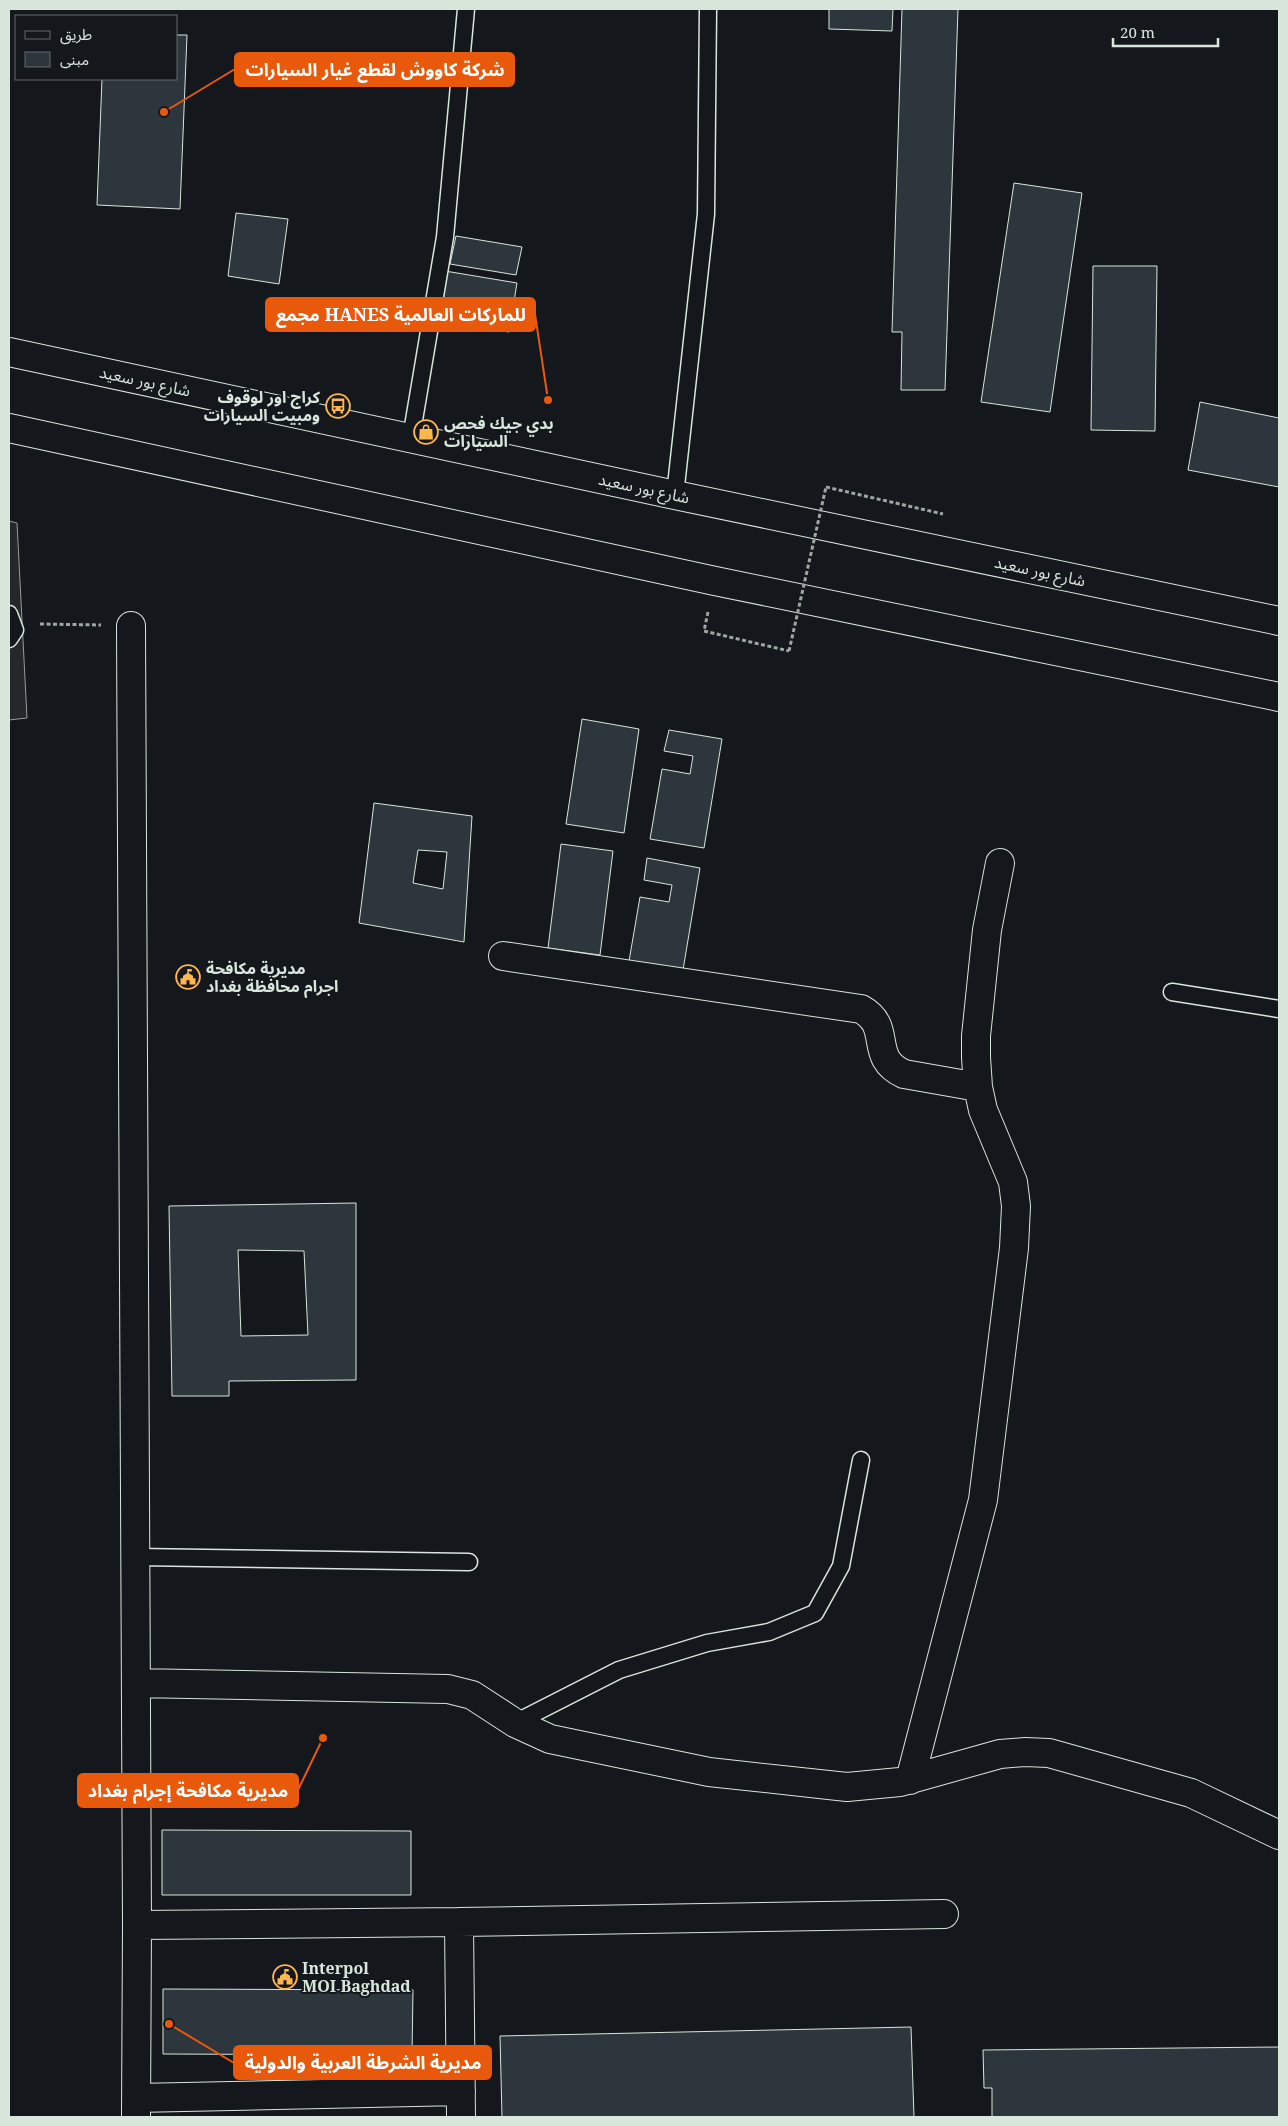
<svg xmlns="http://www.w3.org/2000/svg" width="1288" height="2126" viewBox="0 0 1288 2126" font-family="'Noto Serif','Noto Sans Arabic',serif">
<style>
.parking{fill:#24282b;stroke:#939e99}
.building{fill:#2c363c;stroke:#d8e6dc;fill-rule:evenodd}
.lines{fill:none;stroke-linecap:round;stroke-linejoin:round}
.service-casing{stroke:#d8e6dc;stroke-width:19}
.minor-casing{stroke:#d8e6dc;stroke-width:30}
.primary-casing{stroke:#d8e6dc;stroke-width:30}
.path{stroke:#9da8a2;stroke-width:3;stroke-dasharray:4 2.5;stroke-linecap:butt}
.service{stroke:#14181c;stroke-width:16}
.minor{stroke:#14181c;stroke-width:28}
.primary{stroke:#14181c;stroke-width:28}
.path-bridge{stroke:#9da8a2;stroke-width:3;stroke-dasharray:4 2.5;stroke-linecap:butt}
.labels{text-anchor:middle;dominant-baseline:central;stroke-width:4;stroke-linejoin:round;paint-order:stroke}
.street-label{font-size:16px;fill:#d8e6dc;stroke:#14181c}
.poi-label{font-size:16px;font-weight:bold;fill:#d8e6dc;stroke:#14181c;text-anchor:start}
.leader{fill:none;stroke:#e8590c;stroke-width:2}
.callout-dot{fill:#e8590c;stroke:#14181c;stroke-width:2}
.callout{fill:#e8590c;stroke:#e8590c;stroke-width:2}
.callout-label{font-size:18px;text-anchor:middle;font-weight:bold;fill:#fff}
</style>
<rect width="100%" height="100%" fill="#14181c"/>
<!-- parking -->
<path class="parking" d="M9 521 17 523 27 718 9 720Z"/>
<!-- building -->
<path class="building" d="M829 9H893L892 31 829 29Z
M902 9H958L945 390H901L902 332H892Z
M176 35H187L180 209 97 205 102 79H176Z
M1014 183 1082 193 1050 412 981 402Z
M236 213 288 219 279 284 228 276Z
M456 236 522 247 516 275 450 264Z
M1093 266H1157L1155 431 1091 430Z
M445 271 517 283 509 332 437 320Z
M1200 402 1279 418V487L1188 470Z
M582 719 639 729 624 833 566 824Z
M669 730 722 739 704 848 650 839 662 769 690 774 693 756 664 751Z
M374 803 472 816 464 942 359 923ZM418 850 447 852 443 889 413 883Z
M561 844 613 851 600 955 548 948Z
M647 858 700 868 682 976 628 967 640 897 669 902 672 885 644 880Z
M356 1203V1380L229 1381V1396H172L169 1206ZM238 1250 304 1251 308 1335 241 1336Z
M162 1830 411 1831V1895H162Z
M163 1989 413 1990 412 2055 163 2054Z
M911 2027 914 2117H502L500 2036Z
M1279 2047V2117H992V2088H984L983 2050Z"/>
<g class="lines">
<!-- service casing -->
<g class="service-casing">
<path id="service" d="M411 438 445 237 466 9
M675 495 706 214 708 9
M9 614 15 630 9 639
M1172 992 1279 1009
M136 1557 469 1562
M515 1723 619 1670 707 1643 769 1632 815 1613 841 1566 861 1460"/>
</g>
<!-- minor casing -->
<g class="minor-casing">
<path id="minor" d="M131 626 137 1925 136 2117
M503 956 861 1009C894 1027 867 1057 904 1074L978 1087
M136 1683 448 1689 472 1695 515 1723 550 1739 709 1772 847 1787 900 1782 1000 1754 1025 1752 1049 1753 1191 1793 1279 1835
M910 1780 983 1500 1014 1248 1016 1206 1013 1182 983 1110 978 1087 976 1057V1036L987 930 1000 863
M459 1922 461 2117
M137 1925 459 1922 944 1914
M136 2098 461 2091"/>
</g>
<!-- primary casing -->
<g class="primary-casing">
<path id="primary" d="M9 352 675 495 1279 621
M9 428 715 581 1279 697"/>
</g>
<!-- path -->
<path class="path" d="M826 487 943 514
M708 612 704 631 789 651
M40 624 101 625"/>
<!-- service -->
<use href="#service" class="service"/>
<!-- minor -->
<use href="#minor" class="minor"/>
<!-- primary -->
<use href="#primary" class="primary"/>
<!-- path-bridge -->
<path class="path-bridge" d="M789 651 826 487"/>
</g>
<!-- icons -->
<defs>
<g id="bus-ring" transform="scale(1.25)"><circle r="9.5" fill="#14181c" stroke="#ffb74d" stroke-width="1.5"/><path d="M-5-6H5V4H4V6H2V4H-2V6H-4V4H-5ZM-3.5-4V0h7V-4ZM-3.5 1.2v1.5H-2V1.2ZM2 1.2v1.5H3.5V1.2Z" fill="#ffb74d"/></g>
<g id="shop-ring" transform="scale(1.25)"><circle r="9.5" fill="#14181c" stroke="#ffb74d" stroke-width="1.5"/><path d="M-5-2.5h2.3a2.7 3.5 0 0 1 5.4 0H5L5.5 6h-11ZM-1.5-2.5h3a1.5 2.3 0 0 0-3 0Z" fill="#ffb74d"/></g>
<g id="civic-ring" transform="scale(1.25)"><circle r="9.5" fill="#14181c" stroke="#ffb74d" stroke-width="1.5"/><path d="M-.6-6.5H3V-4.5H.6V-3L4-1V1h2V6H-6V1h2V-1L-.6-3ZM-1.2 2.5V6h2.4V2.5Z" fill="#ffb74d"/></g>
</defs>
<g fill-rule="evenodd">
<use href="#bus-ring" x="338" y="406"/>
<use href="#shop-ring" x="426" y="432"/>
<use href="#civic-ring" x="188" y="977"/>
<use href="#civic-ring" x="285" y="1977"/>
</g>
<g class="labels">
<!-- street labels -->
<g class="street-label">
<text transform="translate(145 381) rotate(12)">شارع بور سعيد</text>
<text transform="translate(644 488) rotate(12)">شارع بور سعيد</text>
<text transform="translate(1040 571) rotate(12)">شارع بور سعيد</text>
</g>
<!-- poi labels -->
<g class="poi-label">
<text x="320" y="397" text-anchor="end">كراج اور لوقوف<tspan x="320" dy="18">ومبيت السيارات</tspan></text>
<text x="444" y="423">بدي جيك فحص<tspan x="444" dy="18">السيارات</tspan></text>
<text x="206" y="968">مديرية مكافحة<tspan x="206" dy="18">اجرام محافظة بغداد</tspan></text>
<text x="302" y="1968">Interpol<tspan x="302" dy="18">MOI Baghdad</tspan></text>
</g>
</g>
<!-- callouts -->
<path class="leader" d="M164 112L235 69M548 400L535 314M323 1738L298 1790M169 2024L234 2063"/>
<g class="callout-dot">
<circle cx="164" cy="112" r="5"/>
<circle cx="548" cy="400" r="5"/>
<circle cx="323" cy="1738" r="5"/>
<circle cx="169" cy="2024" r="5"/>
</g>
<g class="callout">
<rect x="235" y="53" width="279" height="33" rx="5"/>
<rect x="266" y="298" width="269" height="33" rx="5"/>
<rect x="78" y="1774" width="220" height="33" rx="5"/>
<rect x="234" y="2046" width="257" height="33" rx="5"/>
</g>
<g class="callout-label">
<text x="375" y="76">شركة كاووش لقطع غيار السيارات</text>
<text x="401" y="321">مجمع HANES للماركات العالمية</text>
<text x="188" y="1797">مديرية مكافحة إجرام بغداد</text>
<text x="363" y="2069">مديرية الشرطة العربية والدولية</text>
</g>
<!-- border -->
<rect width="1288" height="2126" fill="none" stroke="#d8e6dc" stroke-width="20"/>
<!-- legend -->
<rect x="15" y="15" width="162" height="65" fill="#14181c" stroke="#626a69"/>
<rect x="25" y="31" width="25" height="8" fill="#14181c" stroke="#626a69"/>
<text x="60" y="40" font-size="15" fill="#d8e6dc">طريق</text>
<rect x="25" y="52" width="25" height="15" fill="#2c363c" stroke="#626a69"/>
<text x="60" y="65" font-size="15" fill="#d8e6dc">مبنى</text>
<!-- scale -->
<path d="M1113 38v8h105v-8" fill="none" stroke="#d8e6dc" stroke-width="2.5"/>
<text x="1120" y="38" font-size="15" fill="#d8e6dc" stroke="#14181c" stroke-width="4" paint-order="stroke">20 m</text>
</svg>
